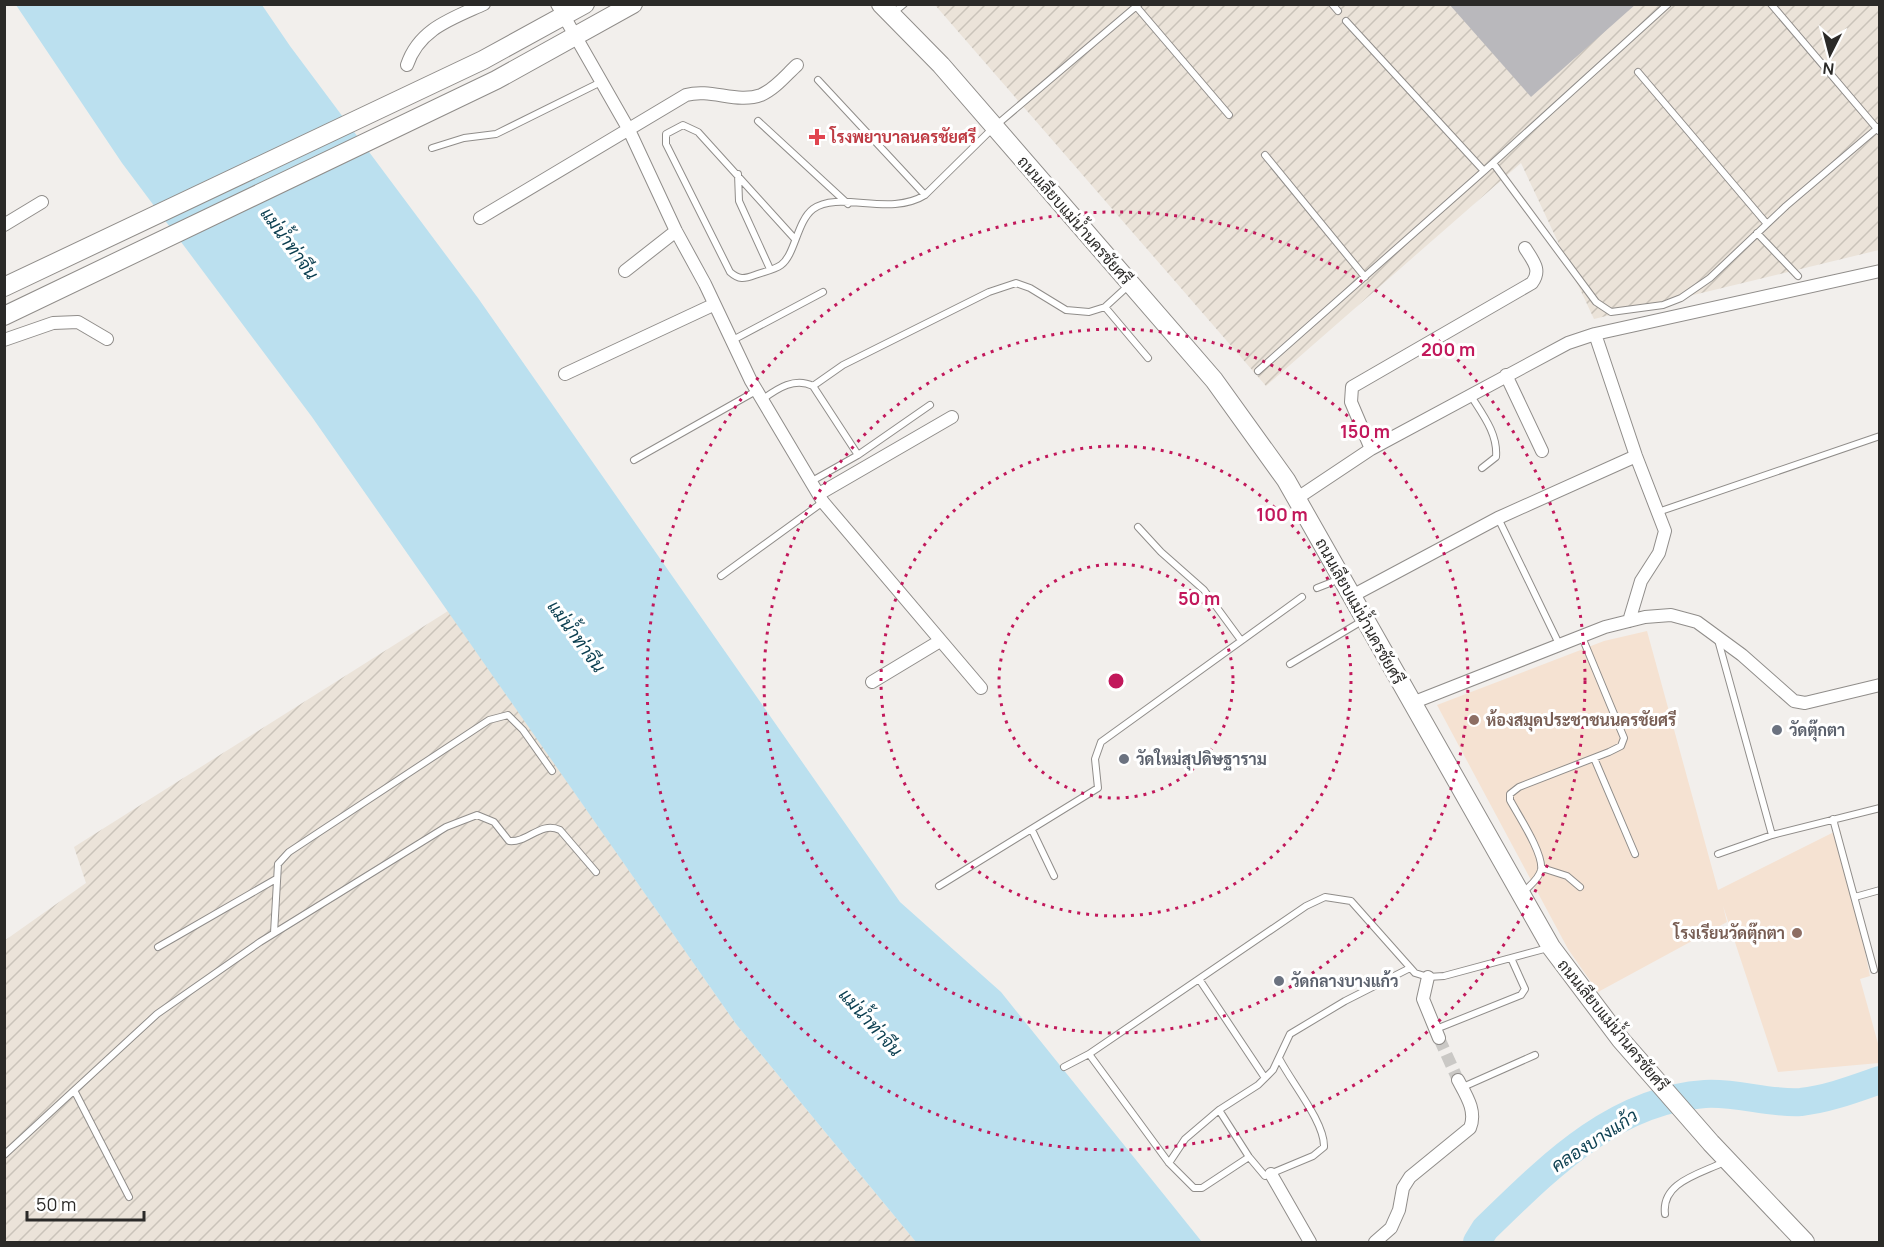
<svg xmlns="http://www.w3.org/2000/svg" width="1884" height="1247" viewBox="0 0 1884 1247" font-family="Manrope,Sarabun,sans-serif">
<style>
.industrial{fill:url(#industrial-furrows)}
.education{fill:#f5e2d2}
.water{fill:#bbe0ef}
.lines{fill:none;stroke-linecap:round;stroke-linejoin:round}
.river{stroke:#bbe0ef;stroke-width:28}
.building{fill:#b9b8bc}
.street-tunnel{stroke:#cac8c5;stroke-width:12;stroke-dasharray:12 6;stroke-linecap:butt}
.lane-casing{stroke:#908d8a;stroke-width:8}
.street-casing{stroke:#908d8a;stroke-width:14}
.secondary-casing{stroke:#908d8a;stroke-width:20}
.lane{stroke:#fff;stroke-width:6}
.street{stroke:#fff;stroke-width:12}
.secondary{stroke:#fff;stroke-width:18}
.ring{fill:none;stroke:#c2185b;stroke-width:3;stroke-dasharray:3 6}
.health-dot{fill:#e0444e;stroke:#fff;stroke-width:2}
.education-dot{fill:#8d6e63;stroke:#fff;stroke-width:2}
.worship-dot{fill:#6b7280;stroke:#fff;stroke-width:2}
.labels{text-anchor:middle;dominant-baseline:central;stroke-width:6;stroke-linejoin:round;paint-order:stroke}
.health-label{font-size:16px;font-weight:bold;fill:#be3a42;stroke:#fff;text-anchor:start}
.street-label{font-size:16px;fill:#2b2a28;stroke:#fff}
.education-label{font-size:16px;font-weight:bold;fill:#785e54;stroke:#fff;text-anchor:start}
.worship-label{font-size:16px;font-weight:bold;fill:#5b616d;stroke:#fff;text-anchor:start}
.water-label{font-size:18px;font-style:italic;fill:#0e4152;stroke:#fff}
.centre{fill:#c2185b;stroke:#fff;stroke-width:3}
.ring-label{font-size:18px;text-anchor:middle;font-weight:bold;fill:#c2185b;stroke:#fff;stroke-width:6;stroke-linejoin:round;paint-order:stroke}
</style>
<defs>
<pattern id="industrial-furrows" width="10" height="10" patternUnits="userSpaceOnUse" patternTransform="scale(1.5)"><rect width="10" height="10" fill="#ebe3d9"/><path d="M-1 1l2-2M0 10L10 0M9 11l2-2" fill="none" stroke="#cac3ba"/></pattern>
</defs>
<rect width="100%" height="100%" fill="#f2efec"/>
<!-- industrial -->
<path class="industrial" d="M935 5H1879V250L1594 319 1521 163 1266 386Z
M448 611 736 1024 916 1242H5L4 941 86 883 74 847Z"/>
<!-- education -->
<path class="education" d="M1647 631 1718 890 1840 829 1870 976 1860 979 1879 1047V1063L1778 1072 1723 906 1727 922 1598 992 1568 949 1437 705 1604 641Z"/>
<!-- water -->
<path class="water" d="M16 5H262L290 46 478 298 900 902 1001 992 1202 1242H916L736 1024 312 417 122 163Z"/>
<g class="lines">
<!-- river -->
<path class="river" d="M1477 1242 1485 1229C1547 1169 1613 1100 1705 1094 1737 1092 1769 1104 1801 1102 1828 1099 1854 1089 1880 1080"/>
</g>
<!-- building -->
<path class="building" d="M1449 4H1636L1531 97Z"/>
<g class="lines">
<!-- street-tunnel -->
<path class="street-tunnel" d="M1439 1038 1458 1080"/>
<!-- lane casing -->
<g class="lane-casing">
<path id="lane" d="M1332 4 1338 11
M1771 4 1879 131
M1135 5 1229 115
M892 14 904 4
M1638 72 1767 224
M818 80 925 195
M758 121 848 204
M432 148 464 138 496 134 601 82
M1265 155 1365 277
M1493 163 1596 302 1611 312 1663 305 1681 298 1710 278 1786 206 1880 126
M1484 171 1668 4
M738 174 739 201 770 269
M1757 233 1798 276
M794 238 698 132 683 125 666 134V144L730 272C739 280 744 279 755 275 763 272 774 270 781 265 795 255 797 221 813 209 839 190 890 217 925 195L994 127 1139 4
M1105 307 1148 358
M731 341 823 292
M1258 371 1484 171 1346 21
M813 386 843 365 989 292 1016 283 1030 288 1066 310 1089 312 1105 307 1128 286
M1471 396C1483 415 1498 434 1496 457L1482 468
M763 399C778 388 795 377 813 386L858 455
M634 460 756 391
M812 481 858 455 930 405
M1658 512 1880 436
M1498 518 1560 646
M1138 527 1161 552 1204 590 1240 639
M721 576 823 502
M1317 588 1340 579
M1718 640 1772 835 1880 808
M1290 664 1362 621
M1594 758 1635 854
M1833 819 1874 970
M1032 830 1054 876
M1718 854 1772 835
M1542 868 1567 876 1580 887
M939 886 1098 788 1095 759 1101 742 1302 597
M1523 893C1529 886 1539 879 1541 870 1544 854 1518 815 1510 800V794L1519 787 1609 752 1621 746 1624 738 1582 637
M1855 897 1880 890
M274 933 278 864 289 852 489 720 508 715 523 730 552 771
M158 947 276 879
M1199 979 1265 1078
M1436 1029 1521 995 1525 989 1511 958
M1089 1054 1169 1163 1194 1188H1202L1249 1157
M1280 1060C1292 1083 1325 1123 1324 1147L1313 1156 1265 1176 1249 1157 1219 1110 1258 1085 1273 1070 1290 1034 1345 1001 1410 968
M1064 1067 1089 1054 1306 906 1325 897 1351 901 1415 973 1428 977 1444 976 1548 948
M1463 1087 1535 1055
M75 1092 129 1197
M4 1155 157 1014 260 942 446 827 477 815 494 822 509 841C528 843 540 821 560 830L596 872
M1169 1163 1185 1139 1219 1110
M1665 1214C1661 1182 1700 1174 1724 1162"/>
</g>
<!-- street casing -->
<g class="street-casing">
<path id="street" d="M557 4 629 130 676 231 705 284 751 381 823 502 981 688
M407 65C419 29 451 19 484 4
M480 218 686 95C711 88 737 104 761 95 775 89 786 75 797 65
M4 225 42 202
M625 271 676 231
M1595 334 1636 456 1665 531 1659 553 1641 581 1629 621
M4 340 53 323 78 322 107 339
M565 374 713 305
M1506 375 1542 451
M1371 449 1351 402 1352 387 1532 283C1542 270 1533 261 1525 248
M819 494 952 417
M1296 499 1371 449 1568 343 1595 334 1880 271
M1352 596 1498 518 1636 456
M872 682 940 641
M1412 703 1605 627 1645 617 1671 615 1697 622 1742 655 1794 701 1805 703 1880 685
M1428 977 1423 999 1439 1038
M1271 1174 1310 1242
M1375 1242 1391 1228 1399 1210 1403 1188 1410 1177 1470 1128C1477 1111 1466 1095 1458 1080"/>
</g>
<!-- secondary casing -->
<g class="secondary-casing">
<path id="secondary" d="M881 4 941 65 1214 380 1286 480 1551 947 1621 1040 1711 1143 1805 1242
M4 287 483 60 585 4
M4 316 496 80 633 4"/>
</g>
<!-- lane -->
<use href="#lane" class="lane"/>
<!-- street -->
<use href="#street" class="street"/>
<!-- secondary -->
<use href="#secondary" class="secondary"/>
</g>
<!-- distance rings -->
<g class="ring">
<circle cx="1116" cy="681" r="117"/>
<circle cx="1116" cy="681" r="235"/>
<circle cx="1116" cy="681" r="352"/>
<circle cx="1116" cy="681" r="469"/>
</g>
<!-- markers -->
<path class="health-dot" d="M814 128h6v6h6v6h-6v6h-6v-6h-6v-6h6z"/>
<g class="education-dot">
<circle cx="1474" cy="720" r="6"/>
<circle cx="1797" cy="933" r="6"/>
</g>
<g class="worship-dot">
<circle cx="1777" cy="730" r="6"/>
<circle cx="1124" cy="759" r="6"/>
<circle cx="1279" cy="981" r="6"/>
</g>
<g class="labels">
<!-- health labels -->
<g class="health-label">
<text x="830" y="137">โรงพยาบาลนครชัยศรี</text>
</g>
<!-- street labels -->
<g class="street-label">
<text transform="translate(1075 220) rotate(49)">ถนนเลียบแม่น้ำนครชัยศรี</text>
<text transform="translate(1360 611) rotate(61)">ถนนเลียบแม่น้ำนครชัยศรี</text>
<text transform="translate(1613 1025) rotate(51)">ถนนเลียบแม่น้ำนครชัยศรี</text>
</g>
<!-- education labels -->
<g class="education-label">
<text x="1486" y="720">ห้องสมุดประชาชนนครชัยศรี</text>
<text x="1785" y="933" text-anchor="end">โรงเรียนวัดตุ๊กตา</text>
</g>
<!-- worship labels -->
<g class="worship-label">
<text x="1789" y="730">วัดตุ๊กตา</text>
<text x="1136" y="759">วัดใหม่สุปดิษฐาราม</text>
<text x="1291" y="981">วัดกลางบางแก้ว</text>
</g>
<!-- water labels -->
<g class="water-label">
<text transform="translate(290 243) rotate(54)">แม่น้ำท่าจีน</text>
<text transform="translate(577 636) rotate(54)">แม่น้ำท่าจีน</text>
<text transform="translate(871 1022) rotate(48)">แม่น้ำท่าจีน</text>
<text transform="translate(1594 1140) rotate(-33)">คลองบางแก้ว</text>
</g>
</g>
<circle cx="1116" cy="681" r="9" class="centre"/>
<g class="ring-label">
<text x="1448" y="356">200 m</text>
<text x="1365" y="438">150 m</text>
<text x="1282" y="521">100 m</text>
<text x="1199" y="605">50 m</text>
</g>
<!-- border -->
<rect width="1884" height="1247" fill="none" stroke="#2b2a28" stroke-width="12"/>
<!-- north arrow -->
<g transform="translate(1830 54) rotate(186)" stroke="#ffffff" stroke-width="4.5" paint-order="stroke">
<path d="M0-4.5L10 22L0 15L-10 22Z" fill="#2b2a28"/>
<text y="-9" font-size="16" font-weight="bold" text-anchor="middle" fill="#2b2a28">N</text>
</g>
<!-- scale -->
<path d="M27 1211v9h117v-9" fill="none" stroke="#2b2a28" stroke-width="3"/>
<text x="36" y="1211" font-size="18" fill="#2b2a28" stroke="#ffffff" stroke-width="4.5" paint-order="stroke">50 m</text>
</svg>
